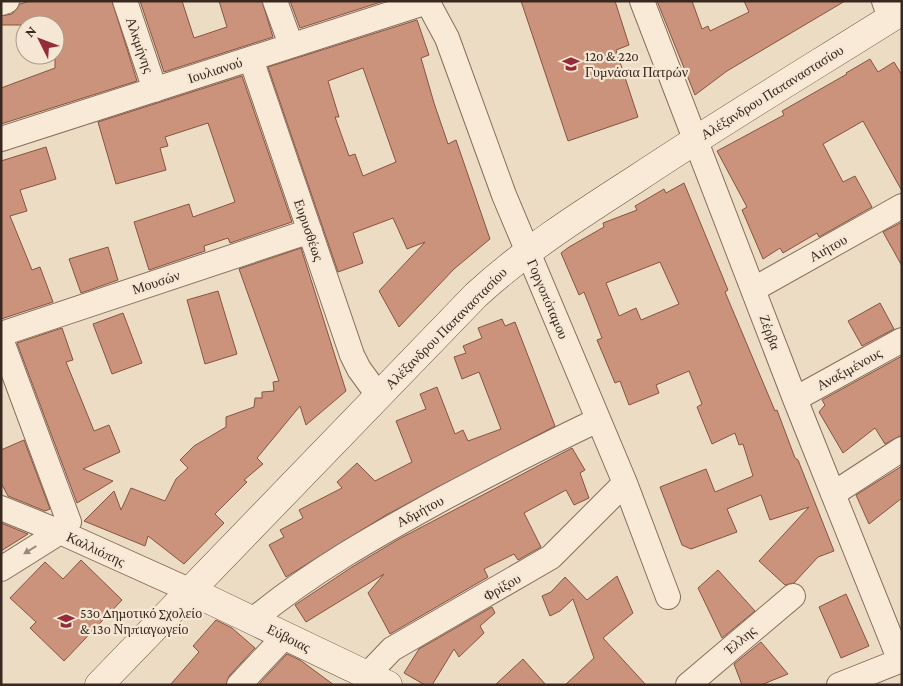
<svg xmlns="http://www.w3.org/2000/svg" width="903" height="686" viewBox="0 0 903 686" font-family="'Crimson Pro',serif">
<style>
.building{fill:#cb937b;stroke:#865441;fill-rule:evenodd}
.lines{fill:none;stroke-linecap:round;stroke-linejoin:round}
.street-casing{stroke:#886d5b;stroke-width:26}
.secondary-casing{stroke:#694f3e;stroke-width:29}
.street{stroke:#f8ead7;stroke-width:24}
.secondary{stroke:#f8ead7;stroke-width:28}
.oneway{fill:#98897b}
.labels{text-anchor:middle;dominant-baseline:central;stroke-width:4.5;stroke-linejoin:round;paint-order:stroke}
.street-label{font-size:14px;fill:#38281f;stroke:#f5e7d4}
.poi-label{font-size:14px;fill:#38281f;stroke:#f5e7d4;text-anchor:start}
</style>
<rect width="100%" height="100%" fill="#eddcc4"/>
<!-- building -->
<path class="building" d="M30 1H112L137 81 1 124V88L55 68V25H1V16L12 14 20 4Z
M140 1H182L194 38 227 27 219 1H262L273 37 164 72Z
M290 1H384L300 28Z
M521 1H615L629 45 616 50 638 117 568 141Z
M657 1H692L702 29 708 26 710 31 749 12 744 1H845L727 71 695 95Z
M417 20 429 55 421 58 434 103 448 144 456 140 490 239 454 269 399 327 379 291 425 242 407 249 393 218 353 233 363 263 338 272 268 67ZM363 68 396 162 363 176 355 154 349 156 335 117H339L328 81Z
M870 59 878 72 894 62 902 75V191L863 121 823 144 843 182 855 176 872 207 819 237 817 233 783 253 780 248 763 259 742 210 747 207 717 151 784 115 782 111 847 74 846 73Z
M242 76 292 222 230 243 228 238 204 246 205 251 149 270 134 222 189 204 193 217 235 202 208 123 165 137 168 146 160 148 166 170 116 184 98 122Z
M46 147 56 179 20 190 27 211 10 216 32 270 40 267 53 302 1 319V161Z
M684 183 728 290 725 292 775 411 777 410 795 458 798 460 834 551 818 557 794 583 785 585 759 561 809 507 770 520 761 495 727 509 737 532 691 549 682 545 660 487 706 469 715 492 753 476 743 444 739 445 735 433 712 444 697 407 702 404 689 371 656 385 659 393 629 405 620 381 615 383 597 340 602 338 584 292 579 295 561 253 569 247 604 227 603 223 637 210 635 206 664 189 666 193ZM660 262 679 304 641 320 636 308 619 316 606 283Z
M902 222V266L883 232Z
M108 247 118 280 81 293 69 259Z
M301 248 346 391 306 425 300 406 257 458 263 464 244 480 247 482 215 514 224 523 184 564 148 536 145 546 84 521 114 491 121 510 131 488 165 501 176 479 188 468 180 460 194 446 226 427V417L254 407 255 398H262V392L274 391 273 382 279 381 239 269Z
M218 291 237 354 205 364 187 300Z
M880 303 894 329 862 346 848 321Z
M123 313 142 363 112 374 93 324Z
M502 319 505 326 515 322 555 426 386 515 286 577 269 545 284 537 280 530 303 518 299 510 342 488 337 482 357 463 375 481 412 462 396 421 426 409 420 394 437 387 455 434 463 430 468 441 501 429 479 372 462 379 454 357 466 353 463 346 482 338 478 328Z
M62 328 73 360 66 362 94 431 109 425 120 452 83 469 113 481 77 503 17 343Z
M902 356V435L885 444 875 428 843 453 819 412 825 405 822 400Z
M24 440 50 509 45 511 8 496 1 483V450Z
M572 448 585 470 580 473 589 498 574 505 566 490 524 513 541 547 518 560 514 554 484 569 488 577 390 634 368 593 384 574 306 622 295 605 352 567 399 539Z
M902 466V498L869 524 856 495Z
M1 523 28 534 1 551Z
M81 560 122 600 64 661 30 628 36 622 10 598 45 562 63 579Z
M718 570 755 611 722 638 698 588Z
M617 576 633 613 603 638 646 685H565L594 658 573 599 560 611 550 616 542 596 551 592 565 577 587 600Z
M846 594 869 646 841 658 819 607Z
M492 607 495 613 480 626 484 633 459 657 454 649 432 685H425L404 673 419 649Z
M216 620 232 628 255 648 229 676 226 685H170L199 652 193 646Z
M761 642 788 674 761 685H742L734 664Z
M287 654 300 660 334 685H258Z
M523 659 546 685H495Z"/>
<g class="lines">
<!-- street casing -->
<g class="street-casing">
<path id="street" d="M125 1 155 90
M275 1 291 45
M427 1 447 38 504 195 625 483 668 597
M642 1 795 399 900 661
M884 1 890 18
M1 3 7 1
M251 59 352 355 359 369 378 395
M1 139 430 1
M754 289 902 206
M1 334 310 231
M1 339 69 522 60 532 1 569
M795 399 902 340
M833 494 902 449
M1 508 60 532 191 591
M253 620C312 571 375 536 442 499 493 472 545 445 598 420
M367 675 392 649 551 557 625 483
M239 685 285 636
M688 685 793 596
M839 685 902 660"/>
</g>
<!-- secondary casing -->
<g class="secondary-casing">
<path id="secondary" d="M191 591 388 685
M99 685 476 295C525 250 580 215 636 179 723 121 813 67 902 11"/>
</g>
<!-- street -->
<use href="#street" class="street"/>
<!-- secondary -->
<use href="#secondary" class="secondary"/>
</g>
<!-- one-way arrows -->
<defs><path id="oneway-solid" d="M-6-.8H1V-3.2L6.5 0L1 3.2V.8H-6Z" transform="scale(1.25)"/></defs>
<use class="oneway" href="#oneway-solid" transform="translate(30 550) rotate(148)"/>
<!-- icons -->
<defs>
<g id="school-bare" transform="scale(1.35)"><path d="M0-5L7-2L0 1L-7-2ZM-4 1L0 2.5L4 1V4Q0 6-4 4Z" fill="#952c39" stroke="#f5e7d4" stroke-width="2.5" paint-order="stroke"/></g>
</defs>
<g fill-rule="evenodd">
<use href="#school-bare" x="571" y="64"/>
<use href="#school-bare" x="66" y="621"/>
</g>
<g class="labels">
<!-- street labels -->
<g class="street-label">
<text transform="translate(140 45) rotate(71)">Αλκμήνης</text>
<text transform="translate(215 70) rotate(-18)">Ιουλιανού</text>
<text transform="translate(772 92) rotate(-32)">Αλέξανδρου Παπαναστασίου</text>
<text transform="translate(309 230) rotate(71)">Ευρυσθέως</text>
<text transform="translate(828 248) rotate(-29)">Αιήτου</text>
<text transform="translate(156 282) rotate(-18)">Μουσών</text>
<text transform="translate(548 299) rotate(67)">Γοργοπόταμου</text>
<text transform="translate(446 328) rotate(-45)">Αλέξανδρου Παπαναστασίου</text>
<text transform="translate(770 332) rotate(70)">Ζέρβα</text>
<text transform="translate(849 369) rotate(-29)">Αναξιμένους</text>
<text transform="translate(420 511) rotate(-28)">Αδμήτου</text>
<text transform="translate(96 549) rotate(25)">Καλλιόπης</text>
<text transform="translate(502 587) rotate(-30)">Φρίξου</text>
<text transform="translate(289 638) rotate(26)">Εύβοιας</text>
<text transform="translate(740 640) rotate(-40)">Έλλης</text>
</g>
<!-- poi labels -->
<g class="poi-label">
<text x="585" y="56">12ο &amp; 22ο<tspan x="585" dy="16">Γυμνάσια Πατρών</tspan></text>
<text x="80" y="613">53ο Δημοτικό Σχολείο<tspan x="80" dy="16">&amp; 13ο Νηπιαγωγείο</tspan></text>
</g>
</g>
<!-- border -->
<rect width="903" height="686" fill="none" stroke="#38281f" stroke-width="5"/>
<!-- north arrow -->
<g transform="translate(40 40) rotate(312)"><circle r="24" fill="#f5e7d4" stroke="#a99b8c"/>
<path d="M0-4L9 19L0 12L-9 19Z" fill="#952c39"/>
<text y="-8" font-size="14" font-weight="bold" text-anchor="middle" fill="#38281f">N</text>
</g>
</svg>
